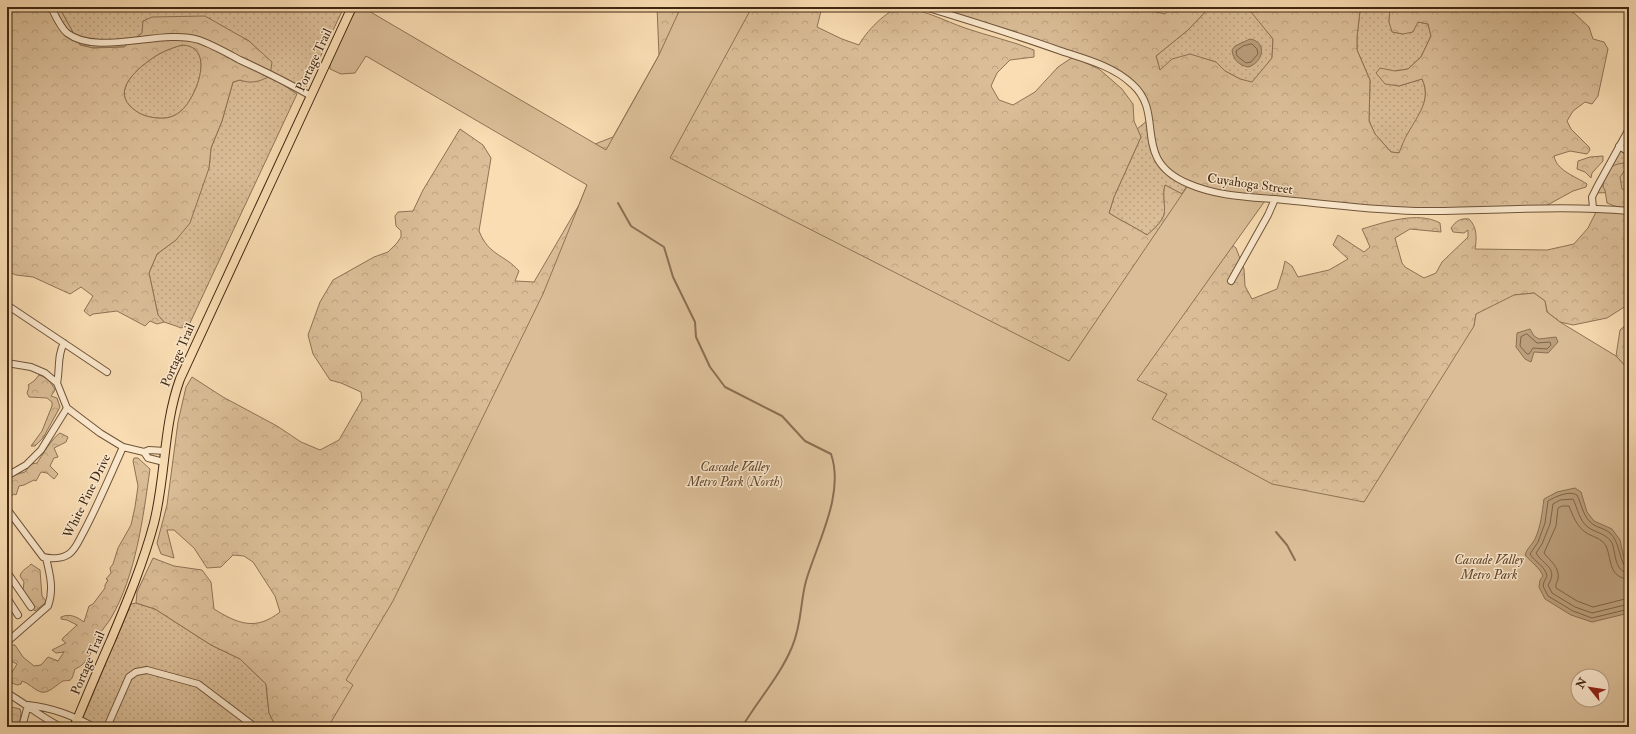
<svg xmlns="http://www.w3.org/2000/svg" width="1636" height="734" viewBox="0 0 1636 734" font-family="'IM FELL Double Pica',serif">
<style>
.grass{fill:url(#grass-dots);stroke:#8e7355}
.forest{fill:url(#forest-crowns);stroke:#8e7355;fill-rule:evenodd}
.park{fill:#dbbe98;stroke:#8e7355;fill-rule:evenodd}
.water{fill:#bb9f7c;stroke:#8a6f52}
.lines{fill:none;stroke-linecap:round;stroke-linejoin:round}
.shore{stroke:#7e6447;stroke-width:1}
.stream{stroke:#8a6f52;stroke-width:2}
.minor-casing{stroke:#6f553a;stroke-width:8}
.major-casing{stroke:#412812;stroke-width:10}
.minor{stroke:#fce9ce;stroke-width:6}
.major{stroke:#faddb3;stroke-width:8}
.labels{text-anchor:middle;dominant-baseline:central;stroke-width:3;stroke-linejoin:round;paint-order:stroke}
.street-label{font-size:13px;fill:#412812;stroke:#fce9ce}
.park-label{font-size:13px;font-style:italic;fill:#60462d;stroke:#fce9ce}
</style>
<defs>
<pattern id="grass-dots" width="8" height="8" patternUnits="userSpaceOnUse"><rect width="8" height="8" fill="#dbbe98"/><path d="M2 2h.1M6 6h.1" fill="none" stroke="#bda382" stroke-width="1.8" stroke-linecap="round"/></pattern>
<pattern id="forest-crowns" width="20" height="18" patternUnits="userSpaceOnUse"><rect width="20" height="18" fill="#dbbe98"/><path d="M2 6a3 3 0 1 1 6 0M12 15a3 3 0 1 1 6 0" fill="none" stroke="#bda382"/></pattern>
</defs>
<rect width="100%" height="100%" fill="#faddb3"/>
<filter id="stains"><feTurbulence type="fractalNoise" baseFrequency=".005" numOctaves="4"/><feColorMatrix values="0 0 0 0 .2 0 0 0 0 .09 0 0 0 0 .02 0 0 0 .5 -.17"/></filter>
<radialGradient id="worn" r=".72"><stop offset=".6" stop-color="#630" stop-opacity="0"/><stop offset="1" stop-color="#630" stop-opacity=".3"/></radialGradient>
<!-- grass -->
<path class="grass" d="M59 7H344L305 89 271 72 258 50 249 41 234 34 142 33 124 47 93 48 80 45Z
M1212 7 1249 8 1273 39 1272 58 1252 83 1240 79 1225 71 1216 62 1205 59 1160 71 1156 56 1188 30 1207 10Z
M1362 7H1390L1389 22 1393 32 1403 34 1418 22 1428 24 1431 36 1421 57 1408 69 1395 71 1399 86 1422 79C1435 106 1407 128 1400 153L1391 152 1375 134 1369 121 1370 80 1357 50V37L1360 11Z
M182 45C216 46 197 96 182 110 175 117 166 119 157 118 146 117 138 114 130 106 111 87 144 63 159 54 166 50 175 47 182 45Z
M270 76 297 94 189 325 181 328 176 326 164 322 158 315 149 273 157 254 176 240 209 168 211 148 222 121 233 82 240 80Z
M1148 120 1189 184 1182 194 1165 185C1162 195 1166 207 1164 215 1161 223 1153 230 1147 235 1135 227 1121 221 1109 213L1114 197 1141 137 1137 129Z
M1629 129V192L1594 193Z
M136 603 155 609 211 645 240 659 266 684 269 713 276 727H79L131 604Z"/>
<!-- forest -->
<path class="forest" d="M7 7H59L80 45 93 48 124 47 142 33 143 21 152 17 205 16 249 41 272 62 270 76C259 82 251 84 240 80L233 82 222 121 211 148 209 168 190 223 176 240 157 254 149 273 158 315 164 322 157 324 150 321 145 326 117 311 93 314 90 316 84 311 93 296 81 287 70 294 33 277 16 275 7 271ZM182 45C216 46 197 96 182 110 175 117 166 119 157 118 146 117 138 114 130 106 111 87 144 63 159 54 166 50 175 47 182 45Z
M657 7H703L706 9 711 7H728L733 10 747 9 748 7H822L817 27 842 39 859 45C864 34 888 8 901 8 921 8 945 21 965 28 988 36 1012 41 1034 50V57L1010 60 997 73 991 86 999 100 1013 105 1035 92 1058 67 1073 57 1099 69 1122 89 1133 104 1134 121 1141 137 1114 197 1109 213C1121 221 1135 227 1147 235 1153 230 1161 223 1164 215 1166 206 1162 195 1165 185L1182 194 1188 184C1155 167 1153 154 1148 119 1147 107 1144 98 1137 88 1118 66 1084 59 1059 50 1015 34 970 21 925 7H1145L1148 10 1165 14 1171 7H1212L1207 10 1188 30 1156 56 1160 70 1172 59 1190 54 1216 62 1225 71 1240 79 1252 82 1272 58 1273 39 1247 7H1362L1360 11 1357 37V50L1370 80 1369 121 1375 134 1391 152 1399 153C1402 146 1404 139 1408 133 1418 115 1432 99 1422 79L1399 86 1385 84 1376 73 1380 68 1395 71 1408 69 1421 57 1431 36 1428 24 1418 22 1413 32 1403 34 1392 32 1389 22 1390 7H1563L1573 12 1589 27 1593 39 1604 42 1608 49 1598 96 1592 104 1585 102 1573 111 1567 121 1571 129 1589 147 1590 150 1587 154 1570 151 1554 156C1557 171 1575 176 1587 184L1586 187 1573 191 1542 208 1422 211 1362 207 1217 193 1211 205 1210 223 1216 232 1236 248 1244 269 1245 286 1252 299 1277 289 1283 270 1285 261 1292 266 1298 277 1329 270 1348 259 1333 245 1338 235 1364 252 1370 247 1362 229C1385 222 1418 211 1440 223L1441 232 1410 229 1395 238 1402 263 1405 267 1424 278 1436 273 1442 262 1468 237V230L1464 233 1453 232 1451 228C1456 221 1460 218 1469 219 1477 227 1477 238 1475 249L1547 250 1574 244 1588 228 1598 208 1629 211V304L1607 318 1573 325 1560 322 1547 312 1545 301 1534 293 1514 295 1517 306 1529 319 1530 329 1517 333 1511 349 1500 340 1495 328 1481 312 1476 314 1474 326 1477 339 1492 369 1487 398 1462 412 1440 406 1399 456 1385 487 1366 505 1353 508 1283 503 1275 512 1313 531 1327 541 1328 545 1317 552C1298 543 1281 527 1261 522 1254 520 1247 522 1241 523L1193 574 1170 620 1103 727H276L269 713 266 684 240 659 211 645 155 609 136 603 137 592 153 558 174 566 202 570 211 582 214 609C238 624 256 631 280 612L275 596 253 562 244 556 233 555 221 567 207 568 194 548 174 530H167L174 558 161 554 157 543 167 505 178 422 186 387 192 377 223 397 277 426 301 442 320 450 339 440 362 400 361 392 341 383 330 380 313 354 308 335 320 302 333 280 374 257 388 252 397 243 401 237V231L396 226 395 216 398 212 413 211 423 190 460 129 483 145 491 158 479 231C489 256 504 254 519 271L515 281 534 282 579 205 589 180 590 173 606 150 595 144 613 137 659 55Z
M1603 156V161L1592 173 1591 178 1585 172 1577 169 1578 161 1590 157Z
M1624 163 1625 170 1620 177 1622 189 1629 192V208L1614 206 1607 203 1605 190 1603 187C1605 172 1607 165 1624 163Z
M1629 322V370L1616 356 1620 330Z
M39 375C46 377 52 383 55 390L51 396 57 398 60 407 43 438 35 446H31L42 431 52 406V402L47 398 29 397 27 393 29 387 28 385 34 381Z
M60 433 68 437 66 442 54 448 58 457 54 458 50 466 58 474 54 479 47 473 41 472 36 481 34 480 24 485 19 486 16 495 14 494 7 500V481L14 475 25 472 31 464 37 463C41 457 53 437 60 433Z
M134 458H138L150 469C143 518 136 575 111 618 107 625 102 629 99 636 92 648 89 664 75 669 74 672 73 676 72 678 70 682 66 680 63 681 57 684 49 694 41 692 34 690 29 683 22 681L21 684 17 685 12 683 11 674 17 664 13 662 9 663 7 655 10 652 7 647 10 645H15L23 657 34 666 41 665 48 657 58 661 64 652 56 653 52 650 66 643 62 640 63 638 77 625 67 620 61 619V617C70 613 77 617 84 622L89 606 93 604 105 588V585L108 580 106 579 111 573 110 568 113 564 118 548 131 525 135 507 138 486 133 461Z
M31 564 40 570 42 596 46 601 44 604 35 611 31 607V601L23 590 24 582 20 576C22 569 28 568 31 564Z
M7 706 20 709 21 713 19 727H14V724L7 721Z"/>
<!-- park -->
<path class="park" d="M357 7H362L606 150 658 57 681 7H752L670 158 1069 361 1189 184 1201 189 1267 198 1137 380 1167 394 1152 419 1272 484 1364 502 1474 326 1476 314 1514 295 1534 293 1545 301 1547 312 1560 322 1616 356 1629 370V727H328L353 685 346 680 393 601 543 294 587 185 366 56 355 73 341 74 330 69V63ZM1578 676H1602V700H1578Z"/>
<!-- water -->
<path class="water" d="M1250 39C1268 42 1263 63 1248 67 1239 65 1233 60 1232 50L1235 46Z
M1530 329 1534 336 1539 339 1556 337 1558 342 1548 353 1534 352 1531 362 1525 359 1516 347 1517 333Z
M1575 488 1581 492 1587 512 1594 521 1612 529 1620 540 1623 554 1629 568V613L1592 622 1571 615 1545 599 1539 587 1540 580 1543 576C1540 568 1531 562 1525 555 1527 548 1532 545 1535 539 1541 526 1542 513 1544 499L1557 492Z"/>
<g class="lines">
<!-- shore -->
<path class="shore" d="M1252 44 1257 49 1258 54 1251 62 1246 63 1237 56 1236 51 1243 46Z
M1527 334 1537 343 1550 342 1551 345 1547 349 1533 348 1529 354H1527L1520 346 1521 337Z
M1629 568 1624 565C1619 555 1619 542 1610 533 1606 529 1599 528 1594 525 1583 518 1582 505 1577 495 1569 490 1555 497 1548 501L1545 523 1538 542 1530 554C1535 562 1545 566 1547 576L1544 582 1543 586 1548 596 1573 611 1592 618 1629 609
M1629 573C1614 572 1616 553 1612 543 1607 534 1597 533 1589 528 1579 521 1578 509 1573 499L1560 500 1553 504 1550 524 1542 544 1536 553C1543 565 1559 568 1548 585L1552 593 1575 607 1592 613 1629 604
M1629 579C1608 578 1612 559 1606 546 1602 538 1592 537 1585 532 1576 525 1573 516 1569 506H1562L1558 508 1556 526 1544 553C1550 561 1560 567 1558 579 1557 583 1555 584 1556 588L1577 601 1593 607 1629 598"/>
<!-- stream -->
<path class="stream" d="M618 203 631 226 664 247 673 277 695 322 696 337 710 367 725 387 782 416 805 441 831 454C845 494 817 543 806 581 800 603 802 624 792 647 780 676 758 700 742 727
M1276 532 1287 545 1295 560"/>
<!-- minor casing -->
<g class="minor-casing">
<path id="minor" d="M51 7C55 15 60 27 67 33 98 57 162 28 199 40 213 45 227 53 240 60 264 71 288 83 311 96
M925 7C971 21 1016 35 1061 51 1085 59 1113 66 1132 84 1167 115 1129 159 1189 184 1221 198 1259 197 1294 201 1337 205 1380 211 1424 211 1492 211 1561 205 1629 211
M1619 146 1629 152
M1593 208 1592 197 1597 187 1629 129
M1231 281 1268 215 1275 199
M7 305 107 372
M7 363 31 367 45 373 57 383 67 408 100 433 123 447 144 452 148 458 164 462
M57 383C60 370 57 355 64 343
M144 452 149 450 165 451
M7 476 26 465 41 450 67 408
M7 509 43 557C51 559 62 559 69 554 76 549 79 540 83 533 98 505 110 476 123 447
M7 572 31 607
M7 598 18 615
M7 642 48 606C54 590 50 574 46 558
M7 693C26 704 41 717 61 727
M28 705C53 708 71 715 94 727
M22 727 28 705
M107 727 129 677 136 672 147 670 198 684 255 727"/>
</g>
<!-- major casing -->
<g class="major-casing">
<path id="major" d="M74 727C86 698 98 669 111 640 127 602 143 564 154 523 166 475 163 426 180 379L352 7"/>
</g>
<!-- minor -->
<use href="#minor" class="minor"/>
<!-- major -->
<use href="#major" class="major"/>
</g>
<g class="labels">
<!-- street labels -->
<g class="street-label">
<text transform="translate(314 60) rotate(-65)">Portage Trail</text>
<text transform="translate(1250 184) rotate(8)">Cuyahoga Street</text>
<text transform="translate(178 355) rotate(-67)">Portage Trail</text>
<text transform="translate(87 496) rotate(-64)">White Pine Drive</text>
<text transform="translate(88 663) rotate(-67)">Portage Trail</text>
</g>
<!-- park labels -->
<g class="park-label">
<text x="735" y="467">Cascade Valley<tspan x="735" dy="15">Metro Park (North)</tspan></text>
<text x="1489" y="560">Cascade Valley<tspan x="1489" dy="15">Metro Park</tspan></text>
</g>
</g>
<!-- margin -->
<rect width="1636" height="734" fill="none" stroke="#faddb3" stroke-width="24"/>
<rect x="8" y="8" width="1620" height="718" fill="none" stroke="#412812" stroke-width="2"/>
<rect x="12" y="12" width="1612" height="710" fill="none" stroke="#412812"/>
<!-- north arrow -->
<g transform="translate(1590 688) rotate(300)"><circle r="19" fill="#fce9ce" stroke="#b19c83"/>
<path d="M0-3L7 15L0 10L-7 15Z" fill="#8f2418"/>
<text y="-6" font-size="11" font-weight="bold" text-anchor="middle" fill="#412812">N</text>
</g>
<rect width="100%" height="100%" filter="url(#stains)"/>
<rect width="100%" height="100%" fill="url(#worn)"/>
</svg>
